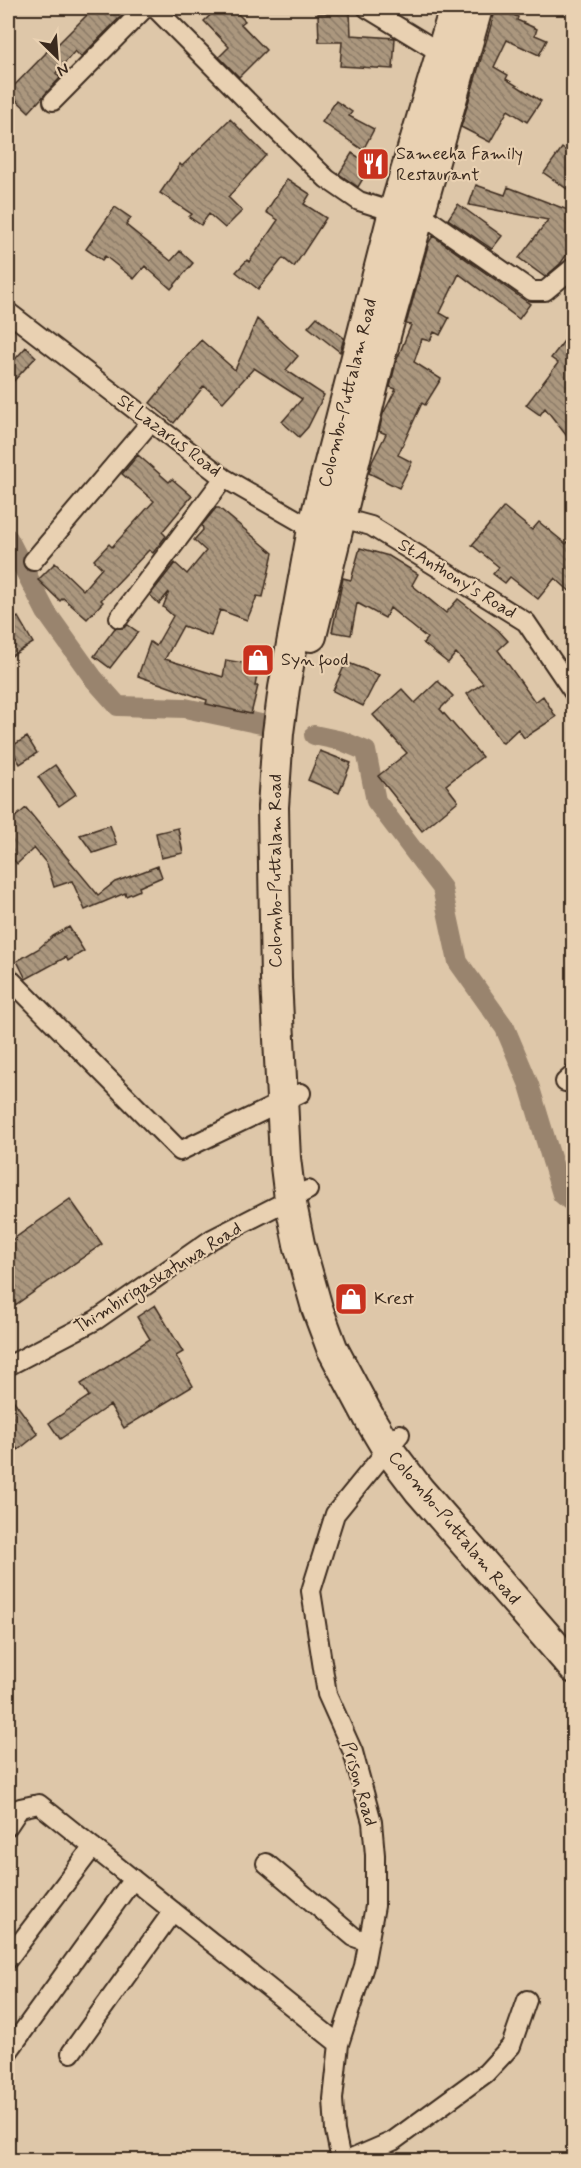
<svg xmlns="http://www.w3.org/2000/svg" width="581" height="2168" viewBox="0 0 581 2168" font-family="Mynerve,sans-serif">
<style>
.lines{fill:none;stroke-linecap:round;stroke-linejoin:round}
.canal{stroke:#99846e;stroke-width:20}
.building{fill:url(#building-back-hatch);stroke:#3b2a1e;stroke-width:1.5}
.minor-casing{stroke:#3b2a1e;stroke-width:22}
.trunk-casing{stroke:#3b2a1e;stroke-width:34}
.minor{stroke:#e9d1b2;stroke-width:18}
.trunk{stroke:#e9d1b2;stroke-width:30}
.labels{text-anchor:middle;dominant-baseline:central;stroke-width:4.5;stroke-linejoin:round;paint-order:stroke}
.poi-label{font-size:18px;fill:#3b2a1e;stroke:#e9d1b2;text-anchor:start}
.street-label{font-size:18px;fill:#3b2a1e;stroke:#e9d1b2}
</style>
<defs>
<pattern id="building-back-hatch" width="6" height="6" patternUnits="userSpaceOnUse" patternTransform="scale(1.5)"><rect width="6" height="6" fill="#ab977e"/><path d="M-1 5l2 2M0 0l6 6M5-1l2 2" fill="none" stroke="#8c7b67"/></pattern>
</defs>
<rect width="100%" height="100%" fill="#dec7a9"/>
<filter id="ink" filterUnits="userSpaceOnUse"><feTurbulence type="fractalNoise" baseFrequency=".0167" numOctaves="2"/><feDisplacementMap in="SourceGraphic" scale="12" xChannelSelector="R" yChannelSelector="G"/><feConvolveMatrix kernelMatrix="1 2 1 2 8 2 1 2 1" color-interpolation-filters="sRGB"/></filter>
<g filter="url(#ink)">
<g class="lines">
<!-- canal -->
<path class="canal" d="M8 538 46 612 94 679 118 706 185 708 261 724
M314 735 342 741 366 751 376 801 442 888 458 962 505 1028 529 1085 562 1194 574 1204"/>
</g>
<!-- building -->
<path class="building" d="M94 8H129L81 57 75 51 56 73 60 78 29 112 8 92 45 54 54 42 57 45Z
M218 8H232L245 21 241 24 266 50 239 77 219 57 229 47 204 21Z
M496 8 518 17 517 20 537 29 535 35 547 40 539 55 507 40 494 67 508 75 506 79 541 101 527 122 508 110 490 142 461 127Z
M350 12 351 35 395 38 393 69 340 66 342 42H319L318 14Z
M336 101 352 112 349 116 374 129 363 150 322 122Z
M230 119 266 155 228 197 242 211 225 228 209 214 201 225 189 217 192 214 160 193 180 164 182 166Z
M562 148 573 156V193L544 173Z
M352 153 371 165 358 187 339 174Z
M287 179 310 194 304 204 326 218 294 267 283 258 258 289 236 272 247 260 249 262 278 220 266 212Z
M476 185 505 195 508 187 573 212V246L560 264 545 277 519 258 548 220 469 205Z
M458 204 502 236 492 249 448 219Z
M115 207 131 218 126 225 171 261 180 251 193 263 171 289 145 266 134 279 105 256 102 260 86 249Z
M433 236 530 304 519 319 459 274 440 313 449 318 440 335 434 332 430 341 422 339 414 362 441 379 425 405 422 403 398 455 412 462 399 488 369 473 372 462 386 434 379 431 383 414 396 389 390 387 396 362 411 325 406 324 429 242Z
M317 317 344 338 340 352 308 327Z
M257 319 298 356 286 370 324 395 308 427 299 437 282 422 302 399 254 368 223 402 204 386 174 423 150 403 181 365 180 364 201 340 235 370Z
M573 329V444L545 408 540 415 526 405 558 363 551 358Z
M26 347 36 357 8 387V367Z
M138 455 169 482 172 479 192 496 162 532 166 536 153 553 149 550 101 600 103 602 87 619 63 598 60 601 38 580 55 563 83 590 102 568 94 560 109 544 112 547 154 501 122 474Z
M504 507 532 530 539 522 566 544 573 536V594L555 578 538 599 510 577 505 583 493 574 499 567 472 545Z
M216 508H219L273 553 263 597 257 596 247 620 220 610 211 636 183 626 165 659 223 677 226 660 243 663 246 649 261 653 255 686H258L251 714 206 704 207 700 138 676 150 642 156 646 173 616 163 607 169 592 159 604 150 595 175 563 187 574 206 551 194 540 203 530 202 525Z
M360 548 389 556 418 574 412 585 446 613 458 599 498 630 508 641 498 650 535 702 543 696 556 717 524 738 518 729 503 743 501 742 467 694 483 683 456 653 448 663 423 643 427 638 390 608 385 618 357 603 351 635 332 632 343 578 351 580Z
M18 617 33 643 8 658V623Z
M128 625 138 632 110 668 94 656 115 628H123Z
M346 662 379 675 363 706 333 691Z
M438 681 453 696 440 709 482 757 446 785 458 801 422 831 378 776 407 753 373 715 402 689 415 703Z
M27 737 37 753 20 764 10 747Z
M320 751 351 763 339 793 308 780Z
M55 765 76 794 59 806 38 777Z
M26 808 98 895 115 882 158 866 162 877 139 887 140 890 126 896 125 893 85 910 72 881 54 887 47 864 34 848 17 864 8 853V823Z
M110 825 117 845 93 853 80 835Z
M178 828 183 853 161 858 156 833Z
M69 927 84 951 68 961 66 957 26 979 17 961 38 949 53 936Z
M70 1199 102 1244 8 1310V1243Z
M155 1305 183 1352 176 1356 193 1386 124 1428 110 1405 60 1439 49 1423 89 1396 81 1384 150 1339 137 1317Z
M8 1393 38 1434 18 1450 8 1436Z"/>
<g class="lines">
<!-- minor casing -->
<g class="minor-casing">
<path id="minor" d="M155 8 266 120 327 179 359 201 394 212 421 214 532 291H545L574 267
M367 8 441 53
M53 101 145 8
M8 312 224 478 313 529 342 518 371 526 526 622 574 693
M33 561 150 423
M119 618 224 478
M8 977 180 1151 301 1093
M565 1082 574 1074
M8 1366 96 1320 212 1239 308 1190
M8 1826 20 1808 39 1804 339 2044
M266 1863 354 1937 368 1942
M8 1959 93 1847
M8 2052 133 1879
M71 2053 173 1911
M341 2160 335 2131 333 2099 339 2044 364 1966 375 1906V1855L372 1822 353 1752 327 1694 311 1591 335 1514 400 1434
M349 2160 393 2141 486 2073 511 2046 527 2000"/>
</g>
<!-- trunk casing -->
<g class="trunk-casing">
<path id="trunk" d="M455 8 394 212 313 529 284 688 278 733 273 807 276 979 285 1158 290 1199 299 1244 317 1308 332 1348 371 1421 387 1448 419 1490 574 1668
M311 636 386 332 477 8"/>
</g>
<!-- minor -->
<use href="#minor" class="minor"/>
<!-- trunk -->
<use href="#trunk" class="trunk"/>
</g>
</g>
<!-- icons -->
<defs>
<g id="restaurant-square" transform="scale(1.725)"><rect x="-9" y="-9" width="18" height="18" rx="4" fill="#c8321e" stroke="#e9d1b2"/><path d="M-5-6h1v4h1v-4h1v4h1v-4h1v5L-1.5 .5V6h-2V.5L-5-1ZM5-6V6H3V1.5H1.5Q1.5-4 5-6Z" fill="#fff"/></g>
<g id="shop-square" transform="scale(1.725)"><rect x="-9" y="-9" width="18" height="18" rx="4" fill="#c8321e" stroke="#e9d1b2"/><path d="M-5-2.5h2.3a2.7 3.5 0 0 1 5.4 0H5L5.5 6h-11ZM-1.5-2.5h3a1.5 2.3 0 0 0-3 0Z" fill="#fff"/></g>
</defs>
<g fill-rule="evenodd">
<use href="#restaurant-square" x="373" y="164"/>
<use href="#shop-square" x="258" y="660"/>
<use href="#shop-square" x="351" y="1299"/>
</g>
<g class="labels">
<!-- poi labels -->
<g class="poi-label">
<text x="396" y="154">Sameeha Family<tspan x="396" dy="21">Restaurant</tspan></text>
<text x="281" y="660">Syn food</text>
<text x="374" y="1299">Krest</text>
</g>
<!-- street labels -->
<g class="street-label">
<text transform="translate(348 393) rotate(-76)">Colombo-Puttalam Road</text>
<text transform="translate(169 436) rotate(37)">St Lazarus Road</text>
<text transform="translate(457 579) rotate(32)">St.Anthony's Road</text>
<text transform="translate(276 871) rotate(-90)">Colombo-Puttalam Road</text>
<text transform="translate(158 1278) rotate(-32)">Thimbirigaskatuwa Road</text>
<text transform="translate(454 1528) rotate(50)">Colombo-Puttalam Road</text>
<text transform="translate(359 1784) rotate(74)">Prison Road</text>
</g>
</g>
<!-- margin -->
<rect width="581" height="2168" fill="none" stroke="#e9d1b2" stroke-width="30"/>
<rect x="15" y="15" width="551" height="2138" fill="none" stroke="#3b2a1e" stroke-width="2" filter="url(#ink)"/>
<!-- north arrow -->
<g transform="translate(57 57) rotate(155)" stroke="#e9d1b2" stroke-width="4.5" paint-order="stroke">
<path d="M0-4.5L10 22L0 15L-10 22Z" fill="#3b2a1e"/>
<text y="-9" font-size="16" font-weight="bold" text-anchor="middle" fill="#3b2a1e">N</text>
</g>
</svg>
